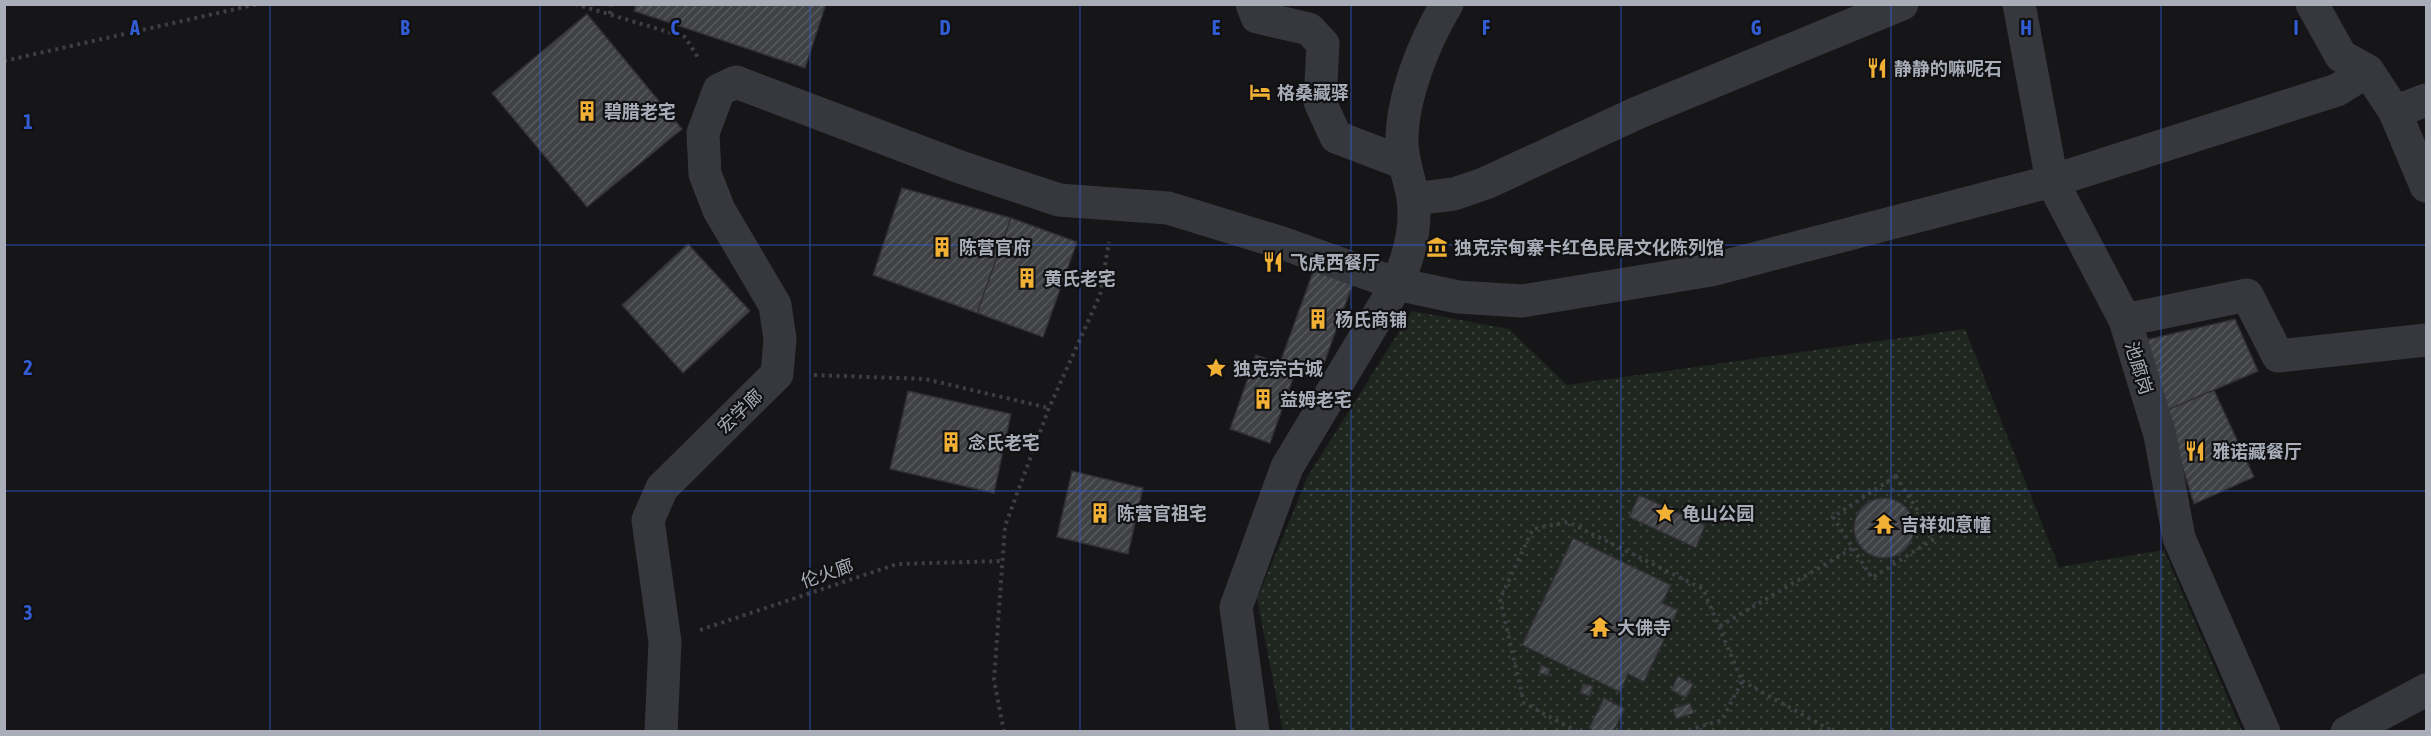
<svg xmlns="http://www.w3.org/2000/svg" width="2431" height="736" viewBox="0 0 2431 736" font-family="'Asap Condensed','Noto Sans SC',sans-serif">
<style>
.park{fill:url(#park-dots)}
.building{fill:url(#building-hatch);stroke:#303034;stroke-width:1.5}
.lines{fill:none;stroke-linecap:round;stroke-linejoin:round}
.path{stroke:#3d3f44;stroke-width:4;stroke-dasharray:3 4.5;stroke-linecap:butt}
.minor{stroke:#37383d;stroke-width:33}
.grid{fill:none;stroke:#325cd3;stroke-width:1.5;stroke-opacity:0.55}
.labels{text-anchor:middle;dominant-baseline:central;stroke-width:4.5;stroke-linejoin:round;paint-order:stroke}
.poi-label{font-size:18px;font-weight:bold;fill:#a8adb8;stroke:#111113;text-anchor:start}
.street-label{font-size:18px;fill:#a8adb8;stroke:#111113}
.grid-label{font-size:20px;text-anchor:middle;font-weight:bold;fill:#325cd3;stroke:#111113;stroke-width:4.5;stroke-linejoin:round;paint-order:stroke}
</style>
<defs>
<pattern id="park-dots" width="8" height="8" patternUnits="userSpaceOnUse" patternTransform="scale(1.5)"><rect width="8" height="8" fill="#1e261f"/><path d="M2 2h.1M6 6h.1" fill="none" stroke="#3c433d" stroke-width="1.8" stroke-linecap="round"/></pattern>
<pattern id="building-hatch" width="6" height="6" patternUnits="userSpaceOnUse" patternTransform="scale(1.5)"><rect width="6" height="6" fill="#404145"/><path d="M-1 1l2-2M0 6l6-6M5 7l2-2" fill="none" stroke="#595a5e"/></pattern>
</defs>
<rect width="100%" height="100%" fill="#161618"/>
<!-- park -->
<path class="park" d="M1412 311 1509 329 1567 385 1965 329 2059 567 2164 550 2242 731H1283L1257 599 1308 476Z"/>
<!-- building -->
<path class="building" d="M636 4H826L805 68 634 11Z
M587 14 682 129 587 207 492 93Z
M902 188 1011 218 977 313 873 275Z
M1011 218 1077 242 1043 337 977 313Z
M688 244 750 311 683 373 622 305Z
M1317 261 1356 275 1319 377 1280 363Z
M2235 319 2258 371 2165 411 2141 341Z
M1256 355 1296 370 1270 443 1230 429Z
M2214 390 2254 477 2194 504 2165 411Z
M908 391 1011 414 994 493 890 469Z
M1072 471 1143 488 1128 554 1057 537Z
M1639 495 1705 525 1696 548 1629 517Z
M1854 528a30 30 0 1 1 60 0a30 30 0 1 1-60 0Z
M1573 538 1671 585 1662 603 1678 610 1644 682 1628 674 1620 692 1522 645Z
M1541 665 1550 669 1548 676 1539 673Z
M1678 676 1693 684 1686 698 1671 690Z
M1583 684 1593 686 1590 696 1580 693Z
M1604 698 1625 709 1613 732H1595L1589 728Z
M1690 703 1694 713 1676 719 1673 709Z"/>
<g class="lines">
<!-- path -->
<path class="path" d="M575 4 685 37 699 59
M610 14 611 4
M4 61 258 4
M814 375 925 379 1049 408
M1896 476 1935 538 1872 578 1833 517Z
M1720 626 1853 548
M700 630 897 564 1003 561
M1742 681 1834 732
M1004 732 994 680 1005 526 1049 408 1100 295 1109 242
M1578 732 1524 703 1500 599 1533 529 1568 522 1703 589 1742 681 1722 720 1682 732"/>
<!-- minor -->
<path class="minor" d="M1252 4 1257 17 1309 29 1323 44 1320 102 1336 137 1404 163
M2019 4 2052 181 2125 320 2160 435 2179 538 2264 732
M2312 4 2341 56 2368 71 2395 112 2426 186
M2395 112 2426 100
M1413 199 1454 194 1486 183 1637 113 1902 4
M2125 320 2247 295 2278 356 2426 340
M661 732 665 642 648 520 662 488 777 374 780 339 775 305 719 210 705 174 703 133 719 90 736 82 960 167 1059 200 1168 208 1282 243 1397 284 1458 297 1522 301 1711 270 2052 181 2337 90 2368 71
M1253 732 1236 607 1287 467 1397 284C1409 257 1417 228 1413 198 1410 180 1403 163 1402 144 1401 99 1424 42 1447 4
M2347 732 2426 690"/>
</g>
<!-- grid -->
<path class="grid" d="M270 4V732M540 4V732M810 4V732M1080 4V732M1351 4V732M1621 4V732M1891 4V732M2161 4V732M4 245H2426M4 491H2426"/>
<!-- icons -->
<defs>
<g id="restaurant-bare" transform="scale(1.62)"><path d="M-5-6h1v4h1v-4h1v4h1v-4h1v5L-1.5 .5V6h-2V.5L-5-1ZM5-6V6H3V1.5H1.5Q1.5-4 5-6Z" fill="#f2b134" stroke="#111113" stroke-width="2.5" paint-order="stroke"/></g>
<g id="hotel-bare" transform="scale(1.62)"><path d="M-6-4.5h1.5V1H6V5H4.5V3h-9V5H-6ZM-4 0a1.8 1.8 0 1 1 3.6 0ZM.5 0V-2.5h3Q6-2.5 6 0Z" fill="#f2b134" stroke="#111113" stroke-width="2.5" paint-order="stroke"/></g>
<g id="building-bare" transform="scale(1.62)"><path d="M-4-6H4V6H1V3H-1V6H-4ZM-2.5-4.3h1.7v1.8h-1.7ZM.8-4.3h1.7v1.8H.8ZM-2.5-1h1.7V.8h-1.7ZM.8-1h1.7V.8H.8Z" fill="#f2b134" stroke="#111113" stroke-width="2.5" paint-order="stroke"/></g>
<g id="museum-bare" transform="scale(1.62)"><path d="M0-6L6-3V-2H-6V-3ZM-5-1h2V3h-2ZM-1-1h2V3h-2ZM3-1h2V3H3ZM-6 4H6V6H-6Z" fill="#f2b134" stroke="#111113" stroke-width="2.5" paint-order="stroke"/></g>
<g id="sight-bare" transform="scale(1.62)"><path d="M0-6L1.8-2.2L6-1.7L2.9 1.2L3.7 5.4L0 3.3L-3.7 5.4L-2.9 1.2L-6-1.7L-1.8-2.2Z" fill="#f2b134" stroke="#111113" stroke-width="2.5" paint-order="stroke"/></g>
<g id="temple-bare" transform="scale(1.62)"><path d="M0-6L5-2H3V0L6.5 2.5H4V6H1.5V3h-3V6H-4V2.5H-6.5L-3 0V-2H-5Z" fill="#f2b134" stroke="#111113" stroke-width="2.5" paint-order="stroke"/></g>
</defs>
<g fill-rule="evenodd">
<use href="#restaurant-bare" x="1877" y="68"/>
<use href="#hotel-bare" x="1260" y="92"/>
<use href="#building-bare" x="587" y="111"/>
<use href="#building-bare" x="942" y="247"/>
<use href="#museum-bare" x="1437" y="247"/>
<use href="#restaurant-bare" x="1273" y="262"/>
<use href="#building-bare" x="1027" y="278"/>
<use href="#building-bare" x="1318" y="319"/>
<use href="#sight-bare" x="1216" y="368"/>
<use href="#building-bare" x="1263" y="399"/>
<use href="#building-bare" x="951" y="442"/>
<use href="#restaurant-bare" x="2195" y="451"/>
<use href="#building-bare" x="1100" y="513"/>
<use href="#sight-bare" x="1665" y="513"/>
<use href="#temple-bare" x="1884" y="524"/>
<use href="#temple-bare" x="1600" y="627"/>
</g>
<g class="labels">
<!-- poi labels -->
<g class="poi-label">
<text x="1894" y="68">静静的嘛呢石</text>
<text x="1277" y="92">格桑藏驿</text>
<text x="604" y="111">碧腊老宅</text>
<text x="959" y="247">陈营官府</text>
<text x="1454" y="247">独克宗甸寨卡红色民居文化陈列馆</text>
<text x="1290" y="262">飞虎西餐厅</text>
<text x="1044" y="278">黄氏老宅</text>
<text x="1335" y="319">杨氏商铺</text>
<text x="1233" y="368">独克宗古城</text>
<text x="1280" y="399">益姆老宅</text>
<text x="968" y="442">念氏老宅</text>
<text x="2212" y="451">雅诺藏餐厅</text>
<text x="1117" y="513">陈营官祖宅</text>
<text x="1682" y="513">龟山公园</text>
<text x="1901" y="524">吉祥如意幢</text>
<text x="1617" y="627">大佛寺</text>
</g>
<!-- street labels -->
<g class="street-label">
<text transform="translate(2139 368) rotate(73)">池廊岗</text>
<text transform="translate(740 411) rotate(-44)">宏学廊</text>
<text transform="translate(827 573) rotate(-19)">伦火廊</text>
</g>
</g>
<g class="grid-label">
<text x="135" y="35">A</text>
<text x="405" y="35">B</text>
<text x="675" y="35">C</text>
<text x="945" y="35">D</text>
<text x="1216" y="35">E</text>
<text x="1486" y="35">F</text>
<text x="1756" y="35">G</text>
<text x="2026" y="35">H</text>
<text x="2296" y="35">I</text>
<text x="28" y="129">1</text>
<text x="28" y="375">2</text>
<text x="28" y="620">3</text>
</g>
<!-- border -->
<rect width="2431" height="736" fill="none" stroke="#a8adb8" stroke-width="12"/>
</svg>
